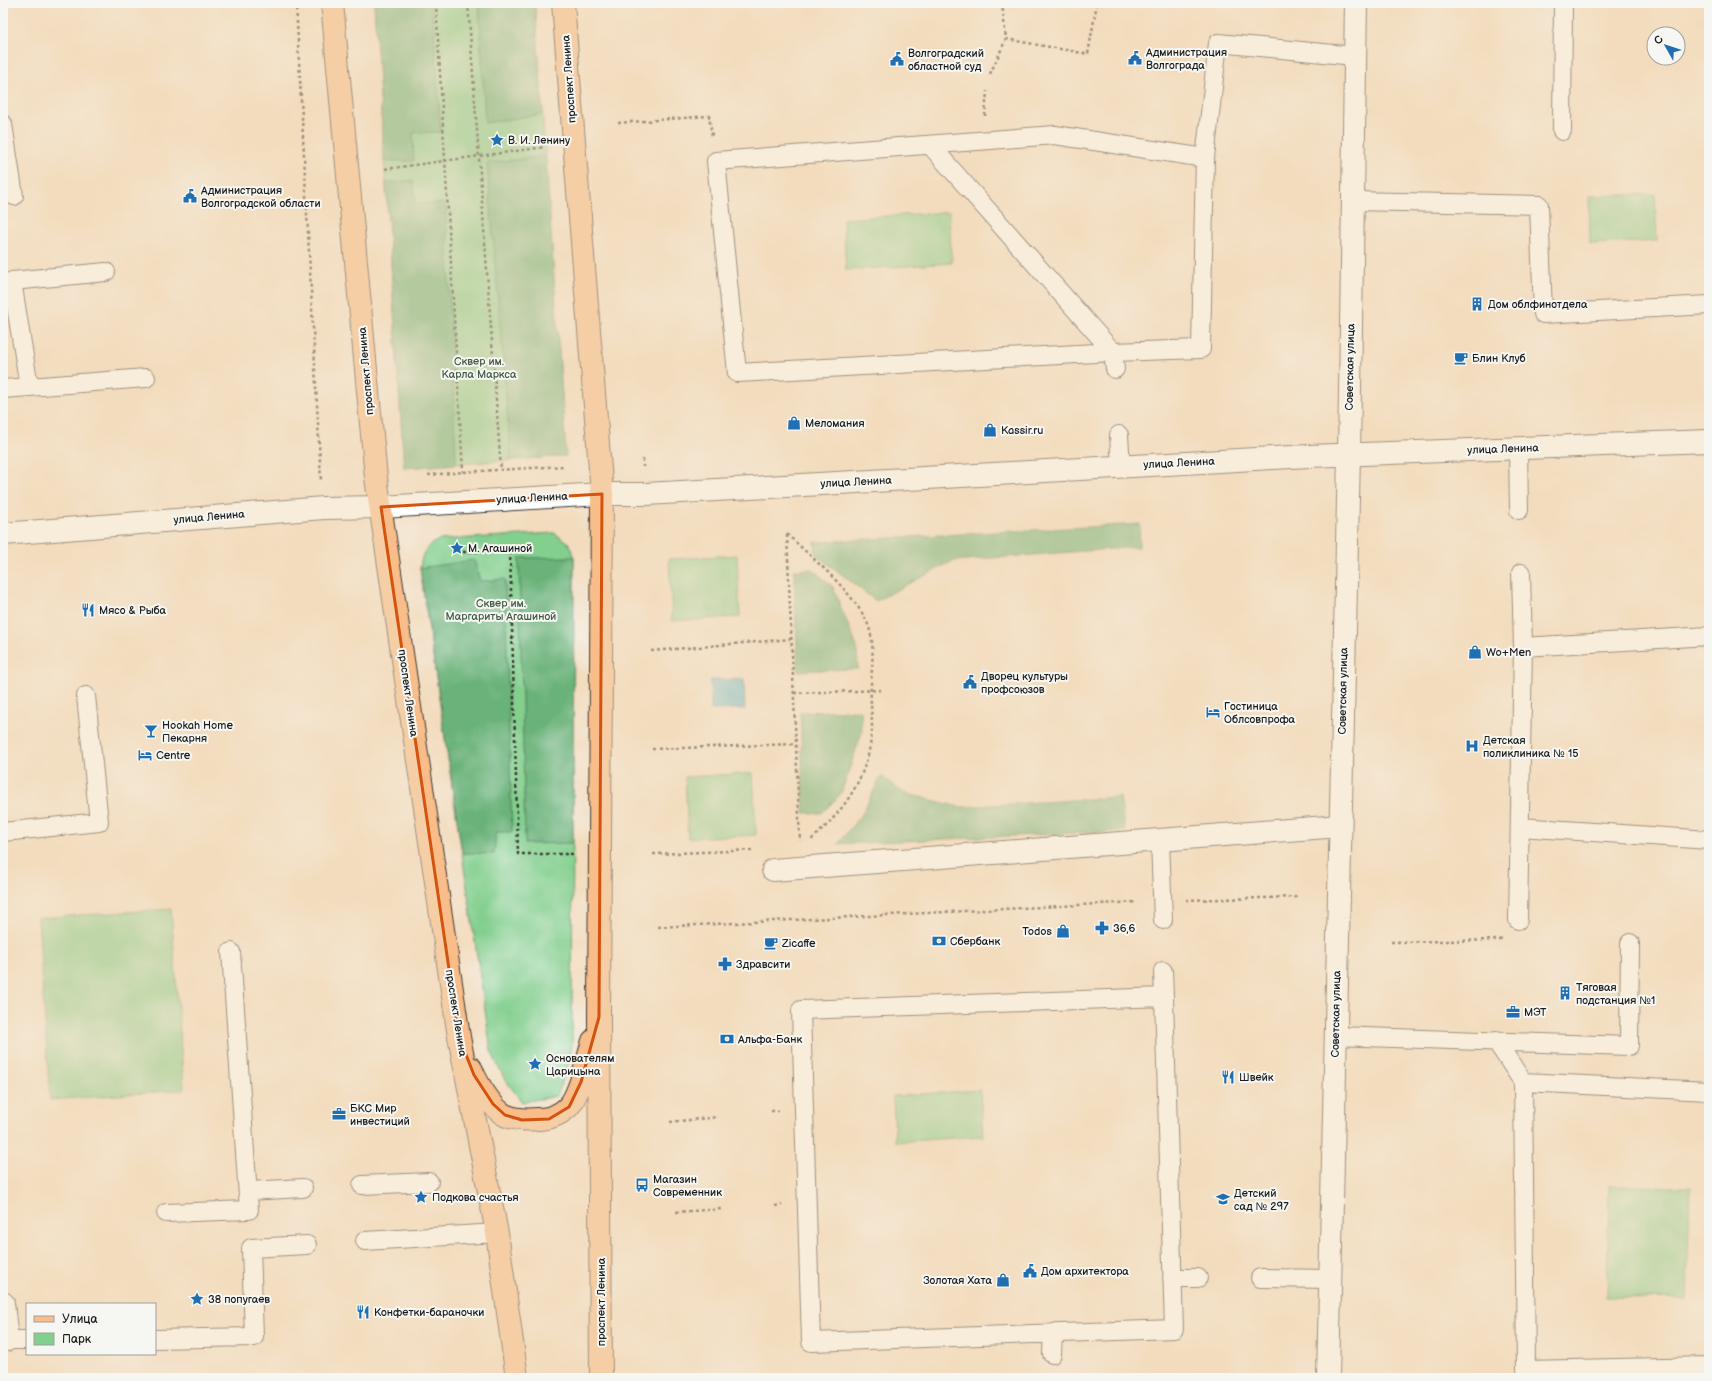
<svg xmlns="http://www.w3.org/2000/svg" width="1712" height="1381" viewBox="0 0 1712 1381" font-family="'Balsamiq Sans',sans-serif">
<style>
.green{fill:#82cf8e;stroke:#4f7655}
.forest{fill:#69b279;stroke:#42674a}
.water{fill:#48afc7;stroke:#326672}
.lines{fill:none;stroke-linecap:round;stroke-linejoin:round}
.service-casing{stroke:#3c3934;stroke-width:20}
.minor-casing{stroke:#3c3934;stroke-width:24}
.tertiary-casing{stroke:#3c3934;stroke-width:24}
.primary-casing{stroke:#3c3934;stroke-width:24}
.path{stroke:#3c3934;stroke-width:2.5;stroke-dasharray:3 3;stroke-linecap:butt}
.service{stroke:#fff;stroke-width:18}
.minor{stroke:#fff;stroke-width:22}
.tertiary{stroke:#fff;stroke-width:22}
.primary{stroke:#f8bd89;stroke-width:22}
.marked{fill:none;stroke:#d4530e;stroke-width:3;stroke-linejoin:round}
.labels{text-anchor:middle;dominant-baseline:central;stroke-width:4;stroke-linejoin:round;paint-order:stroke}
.poi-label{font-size:11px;fill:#1c1c1c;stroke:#f6f6f2;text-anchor:start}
.street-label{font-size:11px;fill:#1c1c1c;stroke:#f6f6f2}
.park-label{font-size:11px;fill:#405b44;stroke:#f6f6f2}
</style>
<rect width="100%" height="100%" fill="#f6f6f2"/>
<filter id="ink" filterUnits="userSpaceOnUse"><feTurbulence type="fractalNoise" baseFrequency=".025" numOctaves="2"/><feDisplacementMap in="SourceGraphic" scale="8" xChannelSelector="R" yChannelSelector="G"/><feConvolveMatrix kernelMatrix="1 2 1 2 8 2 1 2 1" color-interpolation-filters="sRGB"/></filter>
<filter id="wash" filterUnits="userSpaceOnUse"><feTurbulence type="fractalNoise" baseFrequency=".012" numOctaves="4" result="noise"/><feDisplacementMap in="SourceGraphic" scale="16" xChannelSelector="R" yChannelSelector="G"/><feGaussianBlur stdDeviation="0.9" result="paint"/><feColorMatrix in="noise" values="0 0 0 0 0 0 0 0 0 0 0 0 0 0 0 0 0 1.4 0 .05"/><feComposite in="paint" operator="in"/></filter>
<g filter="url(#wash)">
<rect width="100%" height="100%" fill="#f3dcbe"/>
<!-- green -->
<path class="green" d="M374 3H535L566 456 404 468Z
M1655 194 1657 241 1590 244 1589 196Z
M949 212 952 263 846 270 843 219Z
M554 533 568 542 574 557 572 1044 567 1069 557 1096 522 1102 504 1078 491 1051 420 568C422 553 425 546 439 540Z
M737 555 740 617 672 621 669 559Z
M753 773 756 835 688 838 685 777Z
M171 909 184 1090 50 1100 38 918Z
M980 1090 983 1136 895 1142 893 1096Z
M1609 1186 1690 1187 1687 1299 1607 1297Z"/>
<!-- forest -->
<path class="forest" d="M374 3H432L441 132 413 133 414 161H384Z
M479 3H535L543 114 485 123Z
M546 156 566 456 511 460 487 163Z
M413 180 416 204 446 203 456 464 404 468 386 183Z
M1140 524 1139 547 953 561 876 601 816 555 815 542Z
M574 557 573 843 525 844 519 558Z
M474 560 480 581 505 579 512 832H496L494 854 462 853 420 568Z
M812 569 833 587 857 647 858 669 798 671 794 570Z
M861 710 862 732 841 794 822 813H804L800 712Z
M881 776 904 793 960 807 1120 797 1125 831 838 844 863 812Z"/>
<!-- water -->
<path class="water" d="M744 679 745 709 711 710 710 680Z"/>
</g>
<g filter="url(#ink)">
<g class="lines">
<!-- service casing -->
<g class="service-casing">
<path id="service" d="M3 124 14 196
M1562 131 1563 3
M930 145 1113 352 1201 349 1205 158
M1353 201 1539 205 1543 314 1709 305
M1115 369 1113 352 737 373 716 161 1055 135 1205 158 1218 43 1355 56
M29 387 12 281 106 272
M3 389 146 378
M1119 435 1121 467
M1518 448 1519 510
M1521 573 1523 647
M1520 827 1709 840
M3 832 99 822 86 696
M1160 840 1163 920
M1518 920 1523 647 1709 636
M1163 971 1164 997 1174 1329 811 1342 801 1010 1164 997
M1336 1036 1629 1046 1630 943
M1496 1041 1523 1082
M1709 1091 1523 1082 1526 1370 1709 1366
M362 1185 429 1182
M248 1191 303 1188
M166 1213 249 1210 231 952
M365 1241 497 1233
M1172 1278H1198
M1260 1278 1331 1279
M155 1339 254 1337 251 1248 307 1245
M3 1340H27
M1052 1354 1053 1333"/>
</g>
<!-- minor casing -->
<g class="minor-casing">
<path id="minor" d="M3 534 324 508 381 507 602 494H646L1309 456 1709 441
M773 870 1340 826
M3 1303 7 1340"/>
</g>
<!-- tertiary casing -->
<g class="tertiary-casing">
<path id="tertiary" d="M1328 1378 1349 455 1356 3"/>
</g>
<!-- primary casing -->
<g class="primary-casing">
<path id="primary" d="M332 3 376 478 459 1037 497 1233 517 1378
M563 3 602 494 599 1017 601 1378
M471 1068C476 1081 493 1111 507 1116 517 1120 527 1120 538 1119 548 1119 560 1115 568 1107 580 1095 588 1057 593 1041"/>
</g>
<!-- path -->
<path class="path" d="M296 3 321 481
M436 3 463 472
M468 3 501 470
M1002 3 1006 39 1088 54 1097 3
M990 74 1006 39
M985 116 987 91
M618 123 709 116 712 136
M385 169 545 147
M643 459V467
M428 475 463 472 565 466
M787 534C814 560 847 586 865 618 876 638 872 663 871 684 870 699 872 714 872 729 869 776 845 810 811 840
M787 535 800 841
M463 552 510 551 518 854H573
M651 651 791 639
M794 693 883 690
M652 749 795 744
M653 854 755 850
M1186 900 1297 897
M658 927 1137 902
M1391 942 1500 940 1502 939
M771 1111H779
M670 1122 718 1117
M775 1206 782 1205
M676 1212 722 1209"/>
<!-- service -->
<use href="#service" class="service"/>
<!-- minor -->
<use href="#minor" class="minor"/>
<!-- tertiary -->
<use href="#tertiary" class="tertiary"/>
<!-- primary -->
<use href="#primary" class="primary"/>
</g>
</g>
<!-- marked area -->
<path d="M0 0H1712V1381H0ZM602 494 599 1017 581 1082 569 1107 549 1119 522 1120 505 1115 493 1104 474 1075 459 1037 381 507Z" fill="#f3dcbe" fill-opacity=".55" fill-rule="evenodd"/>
<path class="marked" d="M602 494 599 1017 581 1082 569 1107 549 1119 522 1120 505 1115 493 1104 474 1075 459 1037 381 507Z"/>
<!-- icons -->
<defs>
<g id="civic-bare" transform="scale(1.08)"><path d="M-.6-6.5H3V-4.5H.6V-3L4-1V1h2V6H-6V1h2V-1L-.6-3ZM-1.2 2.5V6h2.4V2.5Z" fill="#1f6fb2" stroke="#f6f6f2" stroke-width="2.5" paint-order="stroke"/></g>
<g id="sight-bare" transform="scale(1.08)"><path d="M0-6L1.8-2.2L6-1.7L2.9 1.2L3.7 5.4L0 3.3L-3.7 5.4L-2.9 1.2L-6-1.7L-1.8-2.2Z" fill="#1f6fb2" stroke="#f6f6f2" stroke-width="2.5" paint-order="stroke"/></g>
<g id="building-bare" transform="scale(1.08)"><path d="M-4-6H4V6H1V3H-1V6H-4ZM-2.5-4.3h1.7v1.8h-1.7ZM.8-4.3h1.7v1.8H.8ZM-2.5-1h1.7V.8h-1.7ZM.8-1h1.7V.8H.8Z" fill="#1f6fb2" stroke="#f6f6f2" stroke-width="2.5" paint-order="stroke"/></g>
<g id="cafe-bare" transform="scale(1.08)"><path d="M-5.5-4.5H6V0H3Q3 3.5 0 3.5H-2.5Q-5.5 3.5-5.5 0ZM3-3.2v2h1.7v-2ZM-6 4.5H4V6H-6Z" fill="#1f6fb2" stroke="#f6f6f2" stroke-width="2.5" paint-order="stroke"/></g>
<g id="shop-bare" transform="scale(1.08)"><path d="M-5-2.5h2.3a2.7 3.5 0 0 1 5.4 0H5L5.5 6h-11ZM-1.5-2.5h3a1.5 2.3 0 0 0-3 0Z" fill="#1f6fb2" stroke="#f6f6f2" stroke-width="2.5" paint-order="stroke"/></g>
<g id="restaurant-bare" transform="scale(1.08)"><path d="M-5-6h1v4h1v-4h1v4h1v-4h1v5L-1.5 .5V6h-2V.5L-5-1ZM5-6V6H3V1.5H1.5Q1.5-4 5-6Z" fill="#1f6fb2" stroke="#f6f6f2" stroke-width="2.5" paint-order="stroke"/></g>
<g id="hotel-bare" transform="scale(1.08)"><path d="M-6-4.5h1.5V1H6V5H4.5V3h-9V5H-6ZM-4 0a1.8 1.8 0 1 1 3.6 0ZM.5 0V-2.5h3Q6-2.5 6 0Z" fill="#1f6fb2" stroke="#f6f6f2" stroke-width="2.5" paint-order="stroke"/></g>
<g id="bar-bare" transform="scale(1.08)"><path d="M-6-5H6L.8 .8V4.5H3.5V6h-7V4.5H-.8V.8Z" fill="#1f6fb2" stroke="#f6f6f2" stroke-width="2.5" paint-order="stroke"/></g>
<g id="hospital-bare" transform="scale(1.08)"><path d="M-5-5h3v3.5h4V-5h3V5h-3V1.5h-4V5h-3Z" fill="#1f6fb2" stroke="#f6f6f2" stroke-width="2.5" paint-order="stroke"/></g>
<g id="pharmacy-bare" transform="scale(1.08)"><path d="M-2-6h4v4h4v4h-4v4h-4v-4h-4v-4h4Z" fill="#1f6fb2" stroke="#f6f6f2" stroke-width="2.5" paint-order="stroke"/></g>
<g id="bank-bare" transform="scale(1.08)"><path d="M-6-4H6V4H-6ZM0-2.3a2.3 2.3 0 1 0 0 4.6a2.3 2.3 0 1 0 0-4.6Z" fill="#1f6fb2" stroke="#f6f6f2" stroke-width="2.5" paint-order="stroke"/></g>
<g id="office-bare" transform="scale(1.08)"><path d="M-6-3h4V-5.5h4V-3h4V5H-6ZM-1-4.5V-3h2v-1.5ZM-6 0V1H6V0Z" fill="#1f6fb2" stroke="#f6f6f2" stroke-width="2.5" paint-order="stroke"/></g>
<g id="bus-bare" transform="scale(1.08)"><path d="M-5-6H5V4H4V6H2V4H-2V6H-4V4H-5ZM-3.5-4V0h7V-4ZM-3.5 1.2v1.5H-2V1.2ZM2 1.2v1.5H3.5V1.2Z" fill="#1f6fb2" stroke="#f6f6f2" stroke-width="2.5" paint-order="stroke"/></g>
<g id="school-bare" transform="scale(1.08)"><path d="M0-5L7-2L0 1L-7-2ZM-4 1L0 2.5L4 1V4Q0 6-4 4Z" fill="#1f6fb2" stroke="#f6f6f2" stroke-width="2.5" paint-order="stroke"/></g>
</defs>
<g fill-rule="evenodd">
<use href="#civic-bare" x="1135" y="58"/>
<use href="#civic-bare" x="897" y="59"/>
<use href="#sight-bare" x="497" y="140"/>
<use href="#civic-bare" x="190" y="196"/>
<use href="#building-bare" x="1477" y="304"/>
<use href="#cafe-bare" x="1461" y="358"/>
<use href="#shop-bare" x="794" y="423"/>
<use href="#shop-bare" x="990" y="430"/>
<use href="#sight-bare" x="457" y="548"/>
<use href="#restaurant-bare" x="88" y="610"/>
<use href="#shop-bare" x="1475" y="652"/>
<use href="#civic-bare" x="970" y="682"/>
<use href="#hotel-bare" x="1213" y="712"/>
<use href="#bar-bare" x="151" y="731"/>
<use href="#hospital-bare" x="1472" y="746"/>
<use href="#hotel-bare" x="145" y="755"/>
<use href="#pharmacy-bare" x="1102" y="928"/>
<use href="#shop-bare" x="1063" y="931"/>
<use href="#bank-bare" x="939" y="941"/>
<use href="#cafe-bare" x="771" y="943"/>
<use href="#pharmacy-bare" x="725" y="964"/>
<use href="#building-bare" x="1565" y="993"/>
<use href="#office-bare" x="1513" y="1012"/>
<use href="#bank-bare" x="727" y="1039"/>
<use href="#sight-bare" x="535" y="1064"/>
<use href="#restaurant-bare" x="1228" y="1077"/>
<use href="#office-bare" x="339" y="1114"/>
<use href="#bus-bare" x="642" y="1185"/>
<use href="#sight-bare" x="421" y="1197"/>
<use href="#school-bare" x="1223" y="1199"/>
<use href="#civic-bare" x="1030" y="1271"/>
<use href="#shop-bare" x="1003" y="1280"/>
<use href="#sight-bare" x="197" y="1299"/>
<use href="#restaurant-bare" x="363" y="1312"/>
</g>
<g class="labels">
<!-- poi labels -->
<g class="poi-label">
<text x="1146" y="52">Администрация<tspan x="1146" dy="13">Волгограда</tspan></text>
<text x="908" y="53">Волгоградский<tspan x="908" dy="13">областной суд</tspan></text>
<text x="508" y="140">В. И. Ленину</text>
<text x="201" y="190">Администрация<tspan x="201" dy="13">Волгоградской области</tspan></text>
<text x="1488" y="304">Дом облфинотдела</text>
<text x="1472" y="358">Блин Клуб</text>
<text x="805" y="423">Меломания</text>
<text x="1001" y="430">Kassir.ru</text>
<text x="468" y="548">М. Агашиной</text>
<text x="99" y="610">Мясо &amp; Рыба</text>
<text x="1486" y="652">Wo+Men</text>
<text x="981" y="676">Дворец культуры<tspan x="981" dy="13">профсоюзов</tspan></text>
<text x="1224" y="706">Гостиница<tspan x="1224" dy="13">Облсовпрофа</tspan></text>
<text x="162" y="725">Hookah Home<tspan x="162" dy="13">Пекарня</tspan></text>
<text x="1483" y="740">Детская<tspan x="1483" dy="13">поликлиника № 15</tspan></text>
<text x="156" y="755">Centre</text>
<text x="1113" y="928">36,6</text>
<text x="1052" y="931" text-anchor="end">Todos</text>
<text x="950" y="941">Сбербанк</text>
<text x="782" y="943">Zicaffe</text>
<text x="736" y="964">Здравсити</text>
<text x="1576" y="987">Тяговая<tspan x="1576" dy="13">подстанция №1</tspan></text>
<text x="1524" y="1012">МЭТ</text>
<text x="738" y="1039">Альфа-Банк</text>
<text x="546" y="1058">Основателям<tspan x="546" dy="13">Царицына</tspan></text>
<text x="1239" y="1077">Швейк</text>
<text x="350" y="1108">БКС Мир<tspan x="350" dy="13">инвестиций</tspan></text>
<text x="653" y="1179">Магазин<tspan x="653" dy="13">Современник</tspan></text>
<text x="1234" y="1193">Детский<tspan x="1234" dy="13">сад № 297</tspan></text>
<text x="432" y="1197">Подкова счастья</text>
<text x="1041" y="1271">Дом архитектора</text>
<text x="992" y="1280" text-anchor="end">Золотая Хата</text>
<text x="208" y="1299">38 попугаев</text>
<text x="374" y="1312">Конфетки-бараночки</text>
</g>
<!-- street labels -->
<g class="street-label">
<text transform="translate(569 79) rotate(-94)">проспект Ленина</text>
<text transform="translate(1350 367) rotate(-89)">Советская улица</text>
<text transform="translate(366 371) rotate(-95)">проспект Ленина</text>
<text transform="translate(1503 449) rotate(-2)">улица Ленина</text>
<text transform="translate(1179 463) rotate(-3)">улица Ленина</text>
<text transform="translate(856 482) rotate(-3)">улица Ленина</text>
<text transform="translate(532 498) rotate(-3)">улица Ленина</text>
<text transform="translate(209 517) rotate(-5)">улица Ленина</text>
<text transform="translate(1343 691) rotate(-89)">Советская улица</text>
<text transform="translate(408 693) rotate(82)">проспект Ленина</text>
<text transform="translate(456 1013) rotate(81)">проспект Ленина</text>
<text transform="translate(1336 1014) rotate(-89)">Советская улица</text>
<text transform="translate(601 1302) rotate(-90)">проспект Ленина</text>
</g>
<!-- park labels -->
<g class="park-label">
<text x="479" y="361">Сквер им.<tspan x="479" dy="13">Карла Маркса</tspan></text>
<text x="501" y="603">Сквер им.<tspan x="501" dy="13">Маргариты Агашиной</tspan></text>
</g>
</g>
<!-- margin -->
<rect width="1712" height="1381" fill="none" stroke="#f6f6f2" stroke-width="16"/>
<!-- legend -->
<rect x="26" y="1303" width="130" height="52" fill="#f6f6f2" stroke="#9f9f9c"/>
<rect x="34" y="1316" width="20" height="6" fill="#f8bd89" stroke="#9f9f9c"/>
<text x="62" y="1323" font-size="12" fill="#1c1c1c">Улица</text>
<rect x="34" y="1333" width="20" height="12" fill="#82cf8e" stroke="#9f9f9c"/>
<text x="62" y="1343" font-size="12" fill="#1c1c1c">Парк</text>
<!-- north arrow -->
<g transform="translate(1666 46) rotate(309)"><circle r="19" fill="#f6f6f2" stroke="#9f9f9c"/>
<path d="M0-3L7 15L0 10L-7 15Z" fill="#1f6fb2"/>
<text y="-6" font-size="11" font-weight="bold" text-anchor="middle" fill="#1c1c1c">С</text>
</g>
</svg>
